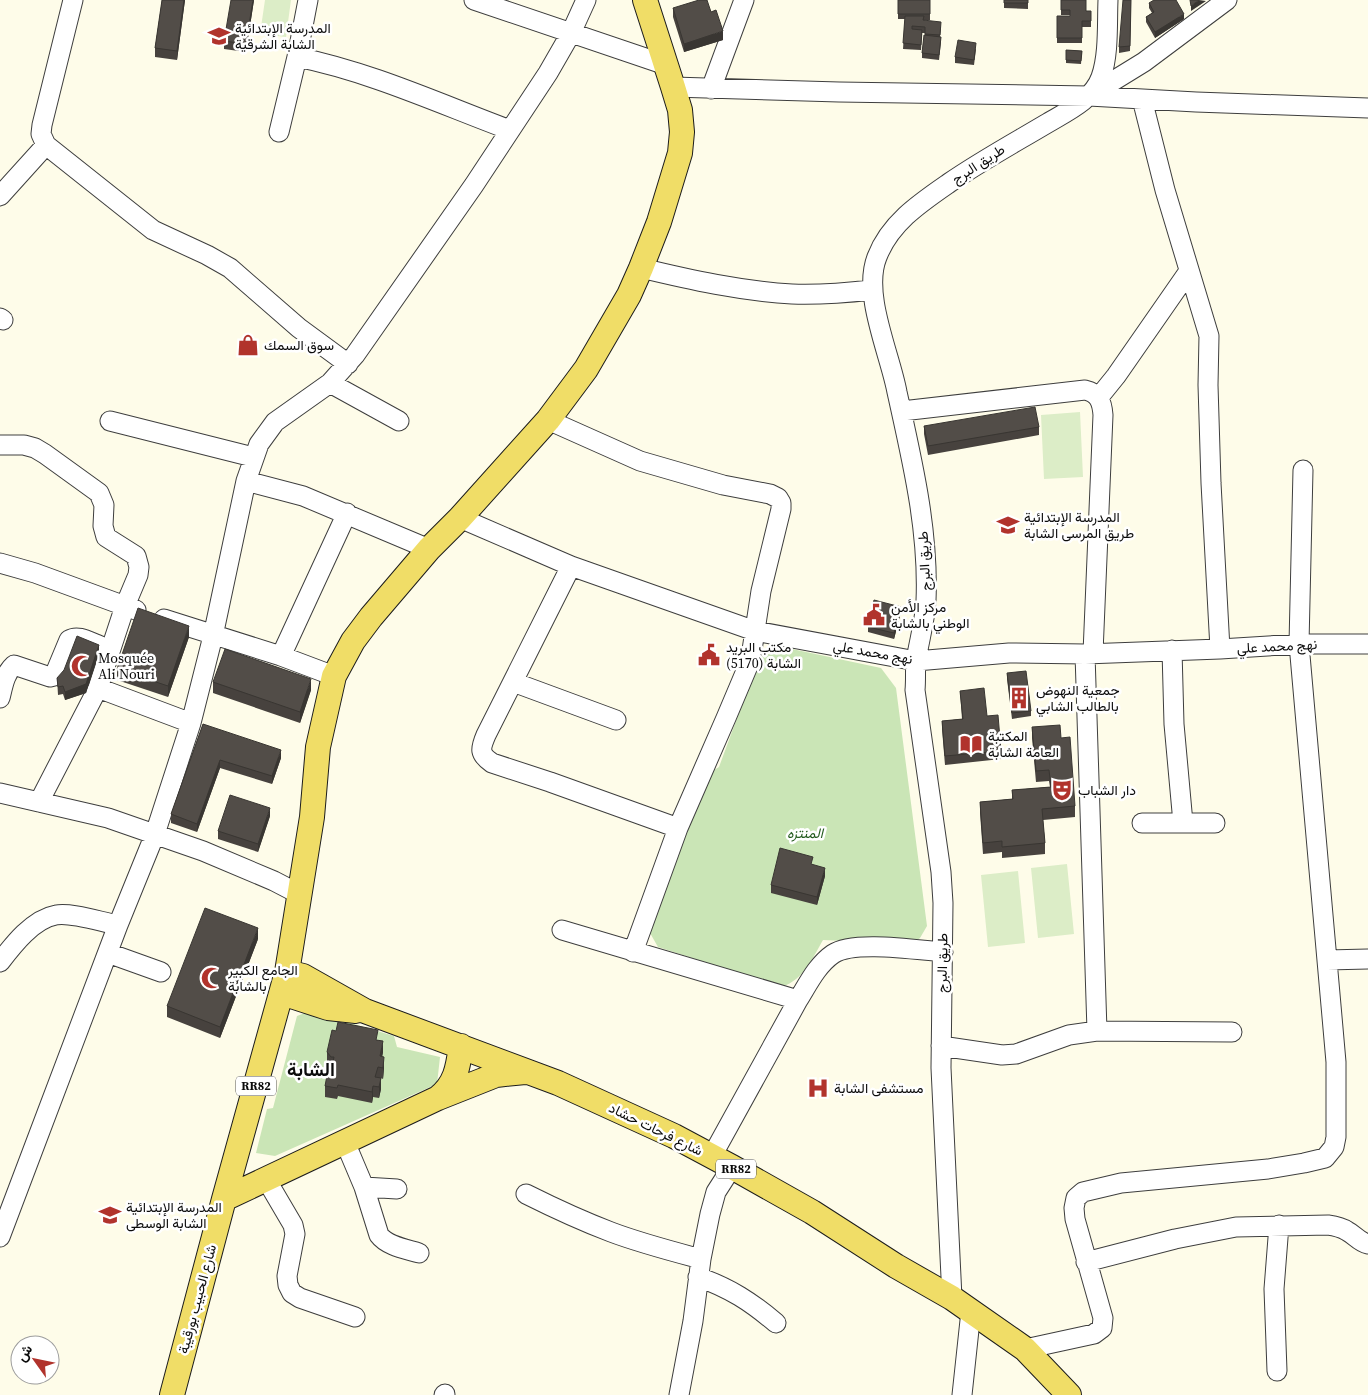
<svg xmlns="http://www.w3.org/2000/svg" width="1368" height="1395" viewBox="0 0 1368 1395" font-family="'Source Serif 4',Vazirmatn,serif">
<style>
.grass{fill:#cae5b6}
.pitch{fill:#dcedc7}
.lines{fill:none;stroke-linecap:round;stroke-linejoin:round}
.minor-casing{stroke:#3e3e3e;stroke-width:21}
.major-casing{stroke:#1c1c1c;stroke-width:26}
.minor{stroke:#fff;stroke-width:19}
.major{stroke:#f0dd67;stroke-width:24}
.wall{fill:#47423e}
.shaded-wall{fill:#393632}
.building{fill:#524d48;stroke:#393632}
.labels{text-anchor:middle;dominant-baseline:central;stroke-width:5;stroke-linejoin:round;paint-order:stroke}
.shield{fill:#fff;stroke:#545454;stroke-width:1}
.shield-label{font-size:12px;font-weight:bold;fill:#0b0b0b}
.poi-label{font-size:14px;fill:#0b0b0b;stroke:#fff;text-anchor:start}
.street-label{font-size:14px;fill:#0b0b0b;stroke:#fff}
.park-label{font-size:14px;font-style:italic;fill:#265d20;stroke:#fff}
.district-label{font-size:19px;font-weight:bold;fill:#0b0b0b;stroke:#fff}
</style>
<rect width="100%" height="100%" fill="#fefce9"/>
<!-- grass -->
<path class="grass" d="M778 646 881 668 896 688 927 926 920 938 912 944 823 940C812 959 804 979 782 987L658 947 650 933 709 773 719 767 758 661 766 650Z
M310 1011 394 1036 397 1047 440 1057 437 1084 275 1156 256 1153 267 1109 273 1108 297 1016Z"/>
<!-- pitch -->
<path class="pitch" d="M265 0H291L286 37 260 34Z
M1080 412 1083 477 1044 479 1041 415Z
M1067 864 1074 934 1038 938 1031 868Z
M1018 871 1025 943 988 947 981 875Z"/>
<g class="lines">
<!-- minor casing -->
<g class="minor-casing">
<path id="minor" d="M73 0 42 125 41 134 46 145 153 230 207 255 230 268 299 328 348 364
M474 0 666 65
M297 57C371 72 440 104 510 130
M673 87 839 92 1089 96 1196 102 1368 108
M711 89 744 0
M1092 94 1144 62 1227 0
M1142 99 1165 190 1209 336 1208 385 1211 483 1220 649
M279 132 297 57 308 0
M0 196 46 145
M641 268C691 280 741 291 792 294 819 295 845 293 872 290
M0 318 3 320
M330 383 399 421
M1099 397 1116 376 1189 271
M902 411 1085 390C1099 393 1102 402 1103 415L1093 653
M548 420 640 461 723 485 770 494 778 498 781 503V509L761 591 752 650 748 666 726 718 678 828 633 952
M110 421 253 457
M0 445H24L35 448 45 454 99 493 104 505 103 526 106 537 136 556 139 567 138 575 125 606 98 688 39 802
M246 481 303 496 429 549
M460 518 571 566 755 631 916 661 1009 653 1085 654 1220 649 1299 644H1368
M0 563 35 573 136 610
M571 566 486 735C480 749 479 754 492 763L550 782 678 828
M164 619 281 656 334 676
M1172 650 1174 724 1183 823
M1085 654 1097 1031
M281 656 347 513
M513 682 616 720
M98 688 191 723
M0 698C3 686 5 673 14 665L50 677 54 676 69 640C79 634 91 643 101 646
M0 793 108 818 203 851 274 881 299 894
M1142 823H1215
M562 930 798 1000
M108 953 161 972
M1327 960 1368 959
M0 962C13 945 33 919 56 915 71 912 101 922 118 925
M941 1046 1002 1055 1016 1054 1069 1035 1097 1031 1232 1032
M345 1142 364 1187 379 1235C387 1246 406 1249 419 1253
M712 1156 798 1000C808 984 817 965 833 954 853 940 917 950 943 952
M266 1179 293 1225 295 1234 287 1276 288 1285 292 1293 300 1298 355 1317
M364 1187 397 1189
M526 1194C554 1208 582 1221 611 1232 640 1243 671 1251 701 1259
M0 1237 118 925 155 834 191 723 213 636 246 481 259 444 275 422 330 383 355 355 474 185 548 73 571 33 586 0
M1086 1262 1175 1239 1236 1227 1328 1225C1335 1226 1341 1227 1347 1231 1355 1235 1359 1242 1368 1244
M698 1277C730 1288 751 1302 776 1323
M952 1298 941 1068 943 903 941 872 915 690C916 680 915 670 916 661 919 641 925 621 926 601 929 530 912 460 897 392 890 354 862 294 877 257 890 223 920 203 949 183 981 161 1014 143 1046 124 1066 112 1093 100 1101 77 1109 55 1107 23 1108 0
M1025 1349 1094 1334 1102 1328 1103 1318 1075 1219 1074 1208 1076 1198 1083 1192 1121 1183 1268 1169 1304 1163 1325 1158 1334 1147 1336 1137V1062L1299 644 1303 470
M1277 1371 1274 1289 1279 1225
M444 1395 445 1394
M679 1395 693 1321 701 1259 710 1214 716 1192 732 1167
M962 1395 971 1311"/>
</g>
<!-- major casing -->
<g class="major-casing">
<path id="major" d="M287 972 303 976 365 1011 558 1083 674 1136 732 1167 812 1212 896 1266 952 1298 1025 1349 1069 1395
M282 993 328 1008 356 1011
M438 1098C456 1084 458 1067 461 1046
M224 1199 438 1098 496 1075 525 1072
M172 1395 224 1199 287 972 312 817 318 747 334 676 353 641 371 617 429 549 460 518 548 420 586 369 629 295 641 268 659 222 680 153 682 132 680 110 673 87 645 0"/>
</g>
<!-- minor -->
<use href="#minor" class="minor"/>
<!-- major -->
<use href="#major" class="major"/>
</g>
<!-- wall -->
<path class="wall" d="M162 0H185L177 60 155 57V48Z
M254 0 246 52 224 49V41Z
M898 0H930V20H924L941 27 940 37 941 42 939 60 922 58V53L925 33H922L921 50 903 49 905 19H898Z
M1004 0H1028V9L1004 8Z
M1061 0 1086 11H1091V27H1082V43H1057V16H1070V15H1061Z
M1131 0 1130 51 1119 53V47Z
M1149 3 1184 19 1155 38 1146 22V17L1152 13 1149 8Z
M673 8 723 40 684 52 673 17Z
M976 49 974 65 955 63V57Z
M1066 50 1082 51 1081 64 1066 63Z
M924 426 1039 427V435L928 455 924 434Z
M901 612 894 639 868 632V627Z
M189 637 168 697 117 680V669Z
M99 653 86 693 65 700 63 694 58 695 57 678Z
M1007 673 1031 711V716L1012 719 1007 679Z
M213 682 311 690 300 723 213 693Z
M960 691 987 716 1001 751V759L945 765 942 729V721L962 719Z
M203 724 281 758 272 784 220 768 197 832 171 823V814Z
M1032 727 1061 738 1075 806V817L1043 820 1045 843V854L1002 858V852L983 854 980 813V802L1012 799V790L1050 787 1049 781 1036 782 1032 738Z
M270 816 258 852 218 839V831Z
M813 865 825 876 817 905 771 893V885Z
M258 939 220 1038 167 1017V1006Z
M378 1040 383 1052 382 1057 384 1068 383 1079 381 1078V1089L379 1098 373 1097 372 1103 338 1096 337 1099 325 1097V1086L332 1068H331L327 1063V1052Z"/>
<!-- shaded-wall -->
<path class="shaded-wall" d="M184 0H185L177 60V51Z
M253 0H254L246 52V44Z
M1199 0 1206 1 1191 11V6Z
M1184 14V19L1155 38V32Z
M723 31V40L684 52V44Z
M901 607V612L894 639V633Z
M189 626V637L168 697V686Z
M99 645V653L86 693 65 700V692Z
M311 679V690L300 723V712Z
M281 750V758L272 784V776Z
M220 760V768L197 832V824Z
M270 808V816L258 852V844Z
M825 868V876L817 905V897Z
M258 928V939L220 1038V1027Z
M383 1041V1052L380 1067V1056Z
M384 1057V1068L383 1079V1068Z
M381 1078V1089L379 1098V1087Z
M373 1086V1097L372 1103V1092Z"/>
<!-- building -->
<path class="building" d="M162 0H184L177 51 155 48Z
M231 0H253L246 44 224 41Z
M699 0H707L711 12 716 10 723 31 684 44 673 8Z
M898 0H930V14H898Z
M1004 0H1028V3H1004Z
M1061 0H1086V11H1091V21H1082V38H1057V16H1070V10H1061Z
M1123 0H1131L1130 46 1119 47Z
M1154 0H1176L1184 14 1155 32 1146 17 1154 12 1149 3Z
M1190 0H1199L1191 6Z
M905 16H924L923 20 941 22 940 35 925 34V27L912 26V29L922 30 921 45 903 43Z
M924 35 941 37 939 55 922 53Z
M958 40 976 43 974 60 955 57Z
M1066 50 1082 51 1081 61 1066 60Z
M1035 407 1039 427 928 446 924 426Z
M874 600 901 607 894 633 868 627Z
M138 608 189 626 168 686 117 669Z
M77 636 99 645 86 684 65 692 63 686 58 687 57 678 64 670Z
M225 649 311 679 300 712 213 682Z
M1026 671 1031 711 1012 713 1007 673Z
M984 688 987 716 998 715 1001 751 945 756 942 721 963 719 960 691Z
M203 724 281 750 272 776 220 760 197 824 171 814Z
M1060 725 1061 738 1070 737 1075 806 1042 809 1045 843 1002 847V841L983 843 980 802 1013 799 1012 790 1051 787 1049 770 1036 771 1032 727Z
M230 795 270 808 258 844 218 831Z
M780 848 813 857 811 864 825 868 817 897 771 885Z
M205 908 258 928 220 1027 167 1006Z
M338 1022 378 1030 376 1040 383 1041 380 1056 384 1057 383 1068 378 1067 375 1077 381 1078 379 1087 373 1086 372 1092 338 1085 337 1088 325 1086 328 1070 331 1071 334 1057H331L327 1052 332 1030 336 1031Z"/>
<!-- icons -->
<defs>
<g id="school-bare" transform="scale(1.725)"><path d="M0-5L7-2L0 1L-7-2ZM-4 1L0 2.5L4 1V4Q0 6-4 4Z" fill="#b1332c" stroke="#fff" stroke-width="2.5" paint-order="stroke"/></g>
<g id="shop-bare" transform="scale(1.725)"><path d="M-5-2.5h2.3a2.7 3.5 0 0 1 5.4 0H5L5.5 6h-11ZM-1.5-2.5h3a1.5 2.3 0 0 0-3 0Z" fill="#b1332c" stroke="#fff" stroke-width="2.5" paint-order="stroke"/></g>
<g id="civic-bare" transform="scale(1.725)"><path d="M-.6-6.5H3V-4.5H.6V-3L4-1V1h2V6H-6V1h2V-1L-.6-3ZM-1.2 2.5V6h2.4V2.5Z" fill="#b1332c" stroke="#fff" stroke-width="2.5" paint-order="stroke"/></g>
<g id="mosque-bare" transform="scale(1.725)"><path d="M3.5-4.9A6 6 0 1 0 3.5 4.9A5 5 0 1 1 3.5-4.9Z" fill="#b1332c" stroke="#fff" stroke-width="2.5" paint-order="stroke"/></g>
<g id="building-bare" transform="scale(1.725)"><path d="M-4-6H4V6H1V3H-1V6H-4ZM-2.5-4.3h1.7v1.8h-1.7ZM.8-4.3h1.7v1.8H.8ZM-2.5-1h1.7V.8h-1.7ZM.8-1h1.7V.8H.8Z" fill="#b1332c" stroke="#fff" stroke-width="2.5" paint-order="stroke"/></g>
<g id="library-bare" transform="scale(1.725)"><path d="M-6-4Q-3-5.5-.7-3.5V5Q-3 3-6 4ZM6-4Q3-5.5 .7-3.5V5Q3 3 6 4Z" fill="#b1332c" stroke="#fff" stroke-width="2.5" paint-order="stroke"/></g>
<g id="theatre-bare" transform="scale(1.725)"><path d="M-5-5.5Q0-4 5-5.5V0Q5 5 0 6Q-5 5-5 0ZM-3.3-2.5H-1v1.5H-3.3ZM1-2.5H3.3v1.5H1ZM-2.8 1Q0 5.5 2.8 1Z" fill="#b1332c" stroke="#fff" stroke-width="2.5" paint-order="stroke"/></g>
<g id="hospital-bare" transform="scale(1.725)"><path d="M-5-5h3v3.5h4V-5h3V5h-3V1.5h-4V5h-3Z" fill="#b1332c" stroke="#fff" stroke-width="2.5" paint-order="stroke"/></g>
</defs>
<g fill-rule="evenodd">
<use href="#school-bare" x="219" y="36"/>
<use href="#shop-bare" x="248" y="345"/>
<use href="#school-bare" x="1008" y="525"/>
<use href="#civic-bare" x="874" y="615"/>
<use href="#civic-bare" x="709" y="655"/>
<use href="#mosque-bare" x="82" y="666"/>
<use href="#building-bare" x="1019" y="698"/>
<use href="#library-bare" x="971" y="744"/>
<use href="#theatre-bare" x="1062" y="790"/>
<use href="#mosque-bare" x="212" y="978"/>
<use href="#hospital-bare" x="818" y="1088"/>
<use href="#school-bare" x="110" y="1215"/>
</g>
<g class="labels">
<!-- shield labels -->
<g class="shield">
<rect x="236" y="1076.5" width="40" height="19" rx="4"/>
<rect x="716" y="1159.5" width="40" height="19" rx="4"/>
</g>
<g class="shield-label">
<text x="256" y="1086">RR82</text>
<text x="736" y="1169">RR82</text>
</g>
<!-- poi labels -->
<g class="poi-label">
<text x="235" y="28">المدرسة الإبتدائية<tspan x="235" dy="16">الشابة الشرقية</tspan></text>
<text x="264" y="345">سوق السمك</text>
<text x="1024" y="517">المدرسة الإبتدائية<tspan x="1024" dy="16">طريق المرسى الشابة</tspan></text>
<text x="891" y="607">مركز الأمن<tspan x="891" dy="16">الوطني بالشابة</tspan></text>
<text x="726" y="647">مكتب البريد<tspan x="726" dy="16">الشابة (5170)</tspan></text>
<text x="98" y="658">Mosquée<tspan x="98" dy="16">Ali Nouri</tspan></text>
<text x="1036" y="690">جمعية النهوض<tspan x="1036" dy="16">بالطالب الشابي</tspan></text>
<text x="988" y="736">المكتبة<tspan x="988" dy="16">العامة الشابة</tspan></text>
<text x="1078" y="790">دار الشباب</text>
<text x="228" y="970">الجامع الكبير<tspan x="228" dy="16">بالشابة</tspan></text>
<text x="834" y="1088">مستشفى الشابة</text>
<text x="126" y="1207">المدرسة الإبتدائية<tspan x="126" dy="16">الشابة الوسطى</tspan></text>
</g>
<!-- street labels -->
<g class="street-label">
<text transform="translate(978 164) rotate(-33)">طريق البرج</text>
<text transform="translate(924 561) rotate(-93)">طريق البرج</text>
<text transform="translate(1277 646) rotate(-3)">نهج محمد علي</text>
<text transform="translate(873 652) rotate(10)">نهج محمد علي</text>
<text transform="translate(942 963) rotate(-89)">طريق البرج</text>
<text transform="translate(656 1129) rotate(26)">شارع فرحات حشاد</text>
<text transform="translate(197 1299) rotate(-75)">شارع الحبيب بورقيبة</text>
</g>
<!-- park labels -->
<g class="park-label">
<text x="805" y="833">المنتزه</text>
</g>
<!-- district labels -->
<g class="district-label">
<text x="311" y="1069">الشابة</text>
</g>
</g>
<!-- north arrow -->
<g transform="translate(35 1360) rotate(303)"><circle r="24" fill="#ffffff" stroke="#9d9d9d"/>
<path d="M0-4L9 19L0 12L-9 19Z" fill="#b1332c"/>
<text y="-8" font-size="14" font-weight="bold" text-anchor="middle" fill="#0b0b0b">ش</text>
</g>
</svg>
